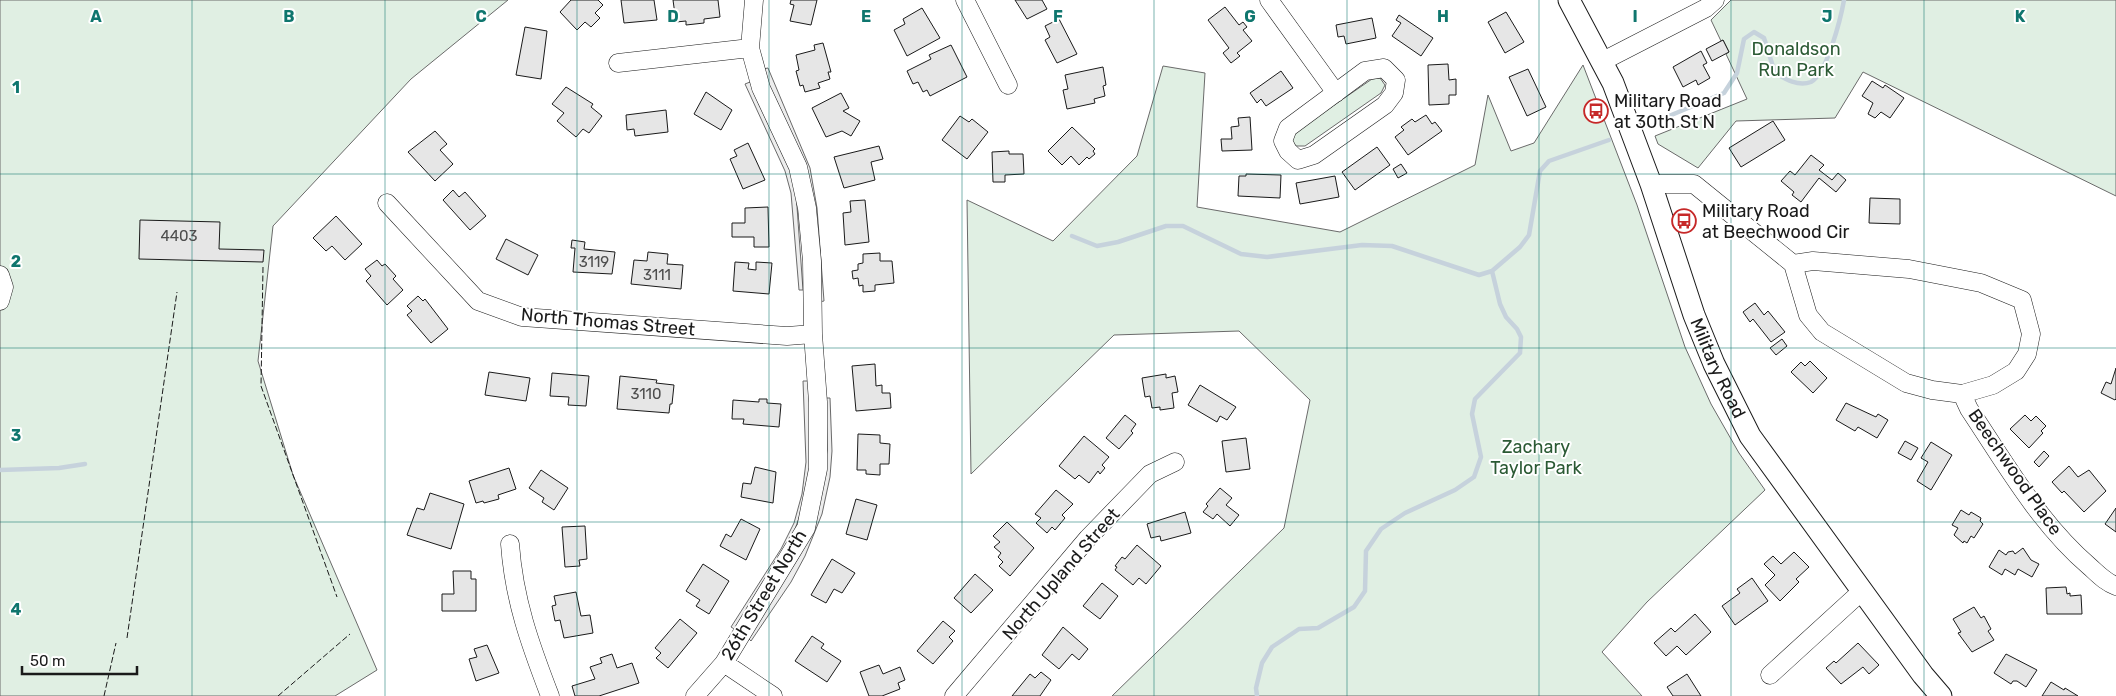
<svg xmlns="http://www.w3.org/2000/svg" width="2116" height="696" viewBox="0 0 2116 696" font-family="Rubik,sans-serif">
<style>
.green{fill:#e0efe3;stroke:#6a6a6a}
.parking{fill:#ededed;stroke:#6a6a6a}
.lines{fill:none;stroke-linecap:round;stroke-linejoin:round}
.stream{stroke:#c6d2dc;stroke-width:4.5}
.building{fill:#e6e6e6;stroke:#1a1a1a}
.minor-casing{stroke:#1a1a1a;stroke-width:19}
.major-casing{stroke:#1a1a1a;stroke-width:23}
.minor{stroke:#fff;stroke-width:18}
.major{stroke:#fff;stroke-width:21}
.fence{stroke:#1a1a1a;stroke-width:1;stroke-dasharray:6 2.5;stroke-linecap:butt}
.grid{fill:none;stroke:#0f766e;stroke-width:1;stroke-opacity:0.55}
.labels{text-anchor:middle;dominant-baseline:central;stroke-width:4;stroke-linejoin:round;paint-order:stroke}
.number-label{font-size:15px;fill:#4d4d4d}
.park-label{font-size:18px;fill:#2b5a34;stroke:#fff}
.poi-label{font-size:18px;fill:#1a1a1a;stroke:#fff;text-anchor:start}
.street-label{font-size:18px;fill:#1a1a1a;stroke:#fff}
.grid-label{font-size:16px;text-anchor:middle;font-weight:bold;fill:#0f766e;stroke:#fff;stroke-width:4;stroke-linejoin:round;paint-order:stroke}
</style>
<rect width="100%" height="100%" fill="#fff"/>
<!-- green -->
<path class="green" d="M0 0H508L411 79 273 226 258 361 293 475 377 670 335 696H0Z
M1731 0H2116V196L1863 72 1835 118 1736 121 1698 168 1658 144 1655 136 1747 99 1726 54 1729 52 1723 40 1721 41 1711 20Z
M1583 65 1637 205 1685 347 1711 404 1739 453 1765 490 1647 602 1602 652 1642 696H1112L1284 528 1310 400 1239 331 1114 335 971 474 967 200 1053 241 1137 156 1163 66 1205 73 1197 207 1340 232 1475 165 1488 95 1511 151 1534 143Z
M1380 78 1385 85 1381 93 1305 146H1296L1292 141 1295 132 1372 79Z"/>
<!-- parking -->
<path class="parking" d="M768 68 810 168 817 208 824 301 819 302 816 247 763 69Z
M750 82 790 170 796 193 803 290H799L791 193 785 171 745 84Z
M803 381H809L811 465 800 515 793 535 736 630 731 627 781 549 794 523 802 494 806 462Z
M826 398H830L832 451 830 477 822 514 805 556 791 582 751 641 748 638 800 555 817 514 822 492 827 450Z"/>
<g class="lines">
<!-- stream -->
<path class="stream" d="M1657 121 1724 93 1737 73 1744 39 1754 32 1764 38 1775 73C1785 79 1798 87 1811 82 1827 74 1841 17 1844 0
M1072 236 1097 246 1118 242 1166 226H1183L1241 254 1267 257 1362 245 1392 246 1479 275 1492 271 1520 247 1529 235 1540 171 1549 161 1609 140
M0 470 59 468 85 464
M1257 696 1256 688 1262 663 1272 647 1299 629 1318 628 1354 607 1365 591 1366 551 1381 529 1405 513 1455 490 1474 477 1481 457 1472 414 1475 399 1520 353 1521 337 1517 329 1506 317 1500 304 1492 271"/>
</g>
<!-- building -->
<path class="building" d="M571 0H598L603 5 595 13 600 18 591 27 585 22 577 30 560 12Z
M621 0H654L657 20 624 23Z
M673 0H718L720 17 704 19V23L686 25V21L676 22Z
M791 0H817L811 25 790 21 794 5 790 4Z
M1015 0H1042L1047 9 1027 19Z
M1225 7 1239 25 1243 22 1247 27 1243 30 1252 41 1237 53 1240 56 1231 63 1223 53 1229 48 1208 20Z
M922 8 940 38 907 56 894 30 905 24 903 19Z
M1506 12 1524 42 1505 53 1488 22Z
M1399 15 1433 38 1421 56 1392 36 1401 23 1396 20Z
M1372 18 1376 38 1346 44 1344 36 1338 37 1336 25Z
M1059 19 1077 54 1057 63 1045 40 1050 37 1045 26Z
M525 27 547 31 541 79 516 75Z
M1723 40 1729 52 1712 61 1706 49Z
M823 43 831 72H828L830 79 818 83 820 88 805 92 803 85 800 86 796 71 799 70 796 55 815 50 814 45Z
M951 45 967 77 930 96 927 90 923 92 918 82 913 84 907 71 931 59 929 55Z
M1701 51 1707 63 1703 65 1710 78 1698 85 1696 80 1683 87 1673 67Z
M1448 64 1449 80 1456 79V95H1449V104L1429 105 1428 65Z
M1103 67 1106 85 1103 86 1105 96 1094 99 1095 103 1067 109 1063 90 1068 89 1065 75Z
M1528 69 1546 107 1527 116 1509 77Z
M1281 71 1293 88 1266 106 1261 99 1257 103 1250 93Z
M1872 81 1883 88 1885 85 1904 98 1890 118 1881 112 1875 118 1868 114 1873 103 1862 96Z
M566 87 593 104 591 107 602 116 589 133 583 129 576 137 557 121 564 113 552 104Z
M706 92 732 110 721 130 694 114Z
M841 93 849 108 843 111 860 121 851 136 842 131 826 137 812 108Z
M666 110 668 132 635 136 634 129 627 130 626 115Z
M1426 115 1432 124 1435 122 1442 131 1408 155 1395 137 1404 130 1401 127 1412 119 1415 122Z
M960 116 969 122 972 119 988 132 967 159 942 140Z
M1250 117 1252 150 1222 151 1221 139H1232L1231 127 1239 126 1238 118Z
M1773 121 1785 140 1741 167 1729 148Z
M1072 127 1095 149 1093 151 1095 154 1089 159 1087 157 1079 165 1071 156 1062 165 1048 151Z
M435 131 447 144 440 150 453 164 435 181 408 152Z
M748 143 765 180 743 189 730 159 737 156 734 150Z
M879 146 883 159 871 162 875 180 844 188 834 157Z
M1377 147 1390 165 1355 190 1342 172Z
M1009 151V154H1023L1024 174 1005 175V182H993L992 152Z
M1811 155 1824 165 1819 170 1832 180 1838 173 1846 180 1836 192 1819 178 1801 202 1792 195 1794 192 1781 181 1790 171 1795 175Z
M1401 164 1407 173 1398 178 1393 169Z
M1246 174 1281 175 1280 198 1238 196 1239 176H1246Z
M1335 176 1339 197 1300 204 1296 183Z
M453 190 459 197 465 192 486 216 470 230 443 200Z
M1870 198 1900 199V224L1869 223Z
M865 200 869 242 845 245 843 213 851 212 850 201Z
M768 207 769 247H754V237H732V223H745V208Z
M336 216 362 244 345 260 332 246 326 251 313 238Z
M140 220 220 222 219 249 264 250 263 262 139 259Z
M506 239 538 255 528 275 496 259Z
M572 240 585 242 584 249 615 252 612 274 573 272 575 248H571Z
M648 252 668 254 667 264 683 265 681 289 631 284 634 260 647 261Z
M880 253V261H892L894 283 875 285V291L863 292V285L859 286 858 278 853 279 852 271 858 270V264L863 263V254Z
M377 260 382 266 385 264 396 276 393 279 403 290 387 305 366 281 371 276 365 269Z
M735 262 749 263 748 269 756 270V262L772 263 769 294 733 291Z
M418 296 423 301 425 299 448 329 431 343 407 315 412 311 407 306Z
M1755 303 1764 315 1768 311 1785 332 1771 342 1753 319 1750 322 1743 312Z
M1782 339 1787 346 1776 355 1770 348Z
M1810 361 1827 378 1813 393 1791 372 1801 362 1805 366Z
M875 364 876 386 882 385V393H890L891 408 856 411 852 366Z
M2116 368V399L2115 400 2101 393 2106 382 2111 384Z
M489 372 530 378 526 401 485 395Z
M552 373 589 376 586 406 568 405 569 397 550 396Z
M1166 374V378L1175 376 1178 392 1172 393 1174 408 1160 410V407L1152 408 1150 396 1145 397 1142 378Z
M620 376 657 380 656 383 674 385 672 404H670L669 413 617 409Z
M1200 385 1236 407 1227 420 1220 416 1217 422 1188 405Z
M759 399H767V403L781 404 779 427 743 424 744 419H732L733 400 759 402Z
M1846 403 1876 417 1878 414 1888 420 1877 438 1858 427 1855 431 1836 420Z
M1125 415 1136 424 1131 431 1133 433 1119 449 1106 438Z
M2025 415 2031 421 2036 416 2046 426 2041 431 2043 433 2029 448 2010 429Z
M858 434 880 435V443L890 444 889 464H880V475L866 474V470H857Z
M1084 436 1109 457 1102 465 1105 468 1100 474 1098 471 1089 483 1079 475 1075 479 1059 466Z
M1246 438 1250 469 1226 472 1222 441Z
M1905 441 1918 448 1911 460 1898 453Z
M1931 442 1952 455 1931 490 1917 481 1928 462 1921 458Z
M2044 451 2049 456 2039 467 2034 462Z
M2069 466 2078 477 2089 470 2106 491 2084 512 2064 491 2062 493 2052 482Z
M755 467 776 472 773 503 741 497 743 483 751 484Z
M509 468 516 489 498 495 499 499 484 503 483 501 476 503 469 481Z
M541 470 568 488 554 510 542 502 544 498 529 488Z
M1220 488 1232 498 1226 505 1239 515 1230 526 1217 514 1213 519 1203 512 1208 506 1206 504Z
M1056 490 1073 504 1062 515 1065 518 1055 530 1052 527 1047 533 1036 523 1041 518 1035 514Z
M430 493 464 504 451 549 407 535 417 508 424 510Z
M856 499 877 505 867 540 846 534Z
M2116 508V532L2105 524Z
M1961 510 1969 515 1971 512 1981 518 1980 521 1983 524 1974 538 1971 536 1967 543 1964 541 1963 543 1954 535 1958 528 1952 525Z
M1185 512 1191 533 1161 541 1160 536 1151 538 1147 524Z
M741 519 760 529 746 560 720 546 726 534 731 537Z
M1007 522 1034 548 1010 576 999 566 1003 562 998 557 1001 553 994 547 1000 542 993 536Z
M585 526 587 559 579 560 580 566 565 567 562 527Z
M1137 545 1161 566 1146 584 1139 578 1133 585 1115 570 1117 567 1115 566 1122 557 1125 559Z
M2023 548 2031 560 2039 564 2032 577 2018 569 2015 575 2005 569 2002 575 1989 567 1999 550 2006 555 2008 552 2013 551 2015 554Z
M1794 552 1809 567 1796 579 1799 582 1780 601 1765 585 1775 575 1764 564 1773 556 1781 564Z
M832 559 855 573 842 593 834 589 826 603 811 595Z
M703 564 729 581 709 614 696 606 700 600 686 591Z
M453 571H471V579H476V611H442V594H454Z
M975 574 993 590 971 613 954 598Z
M1752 578 1768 601 1735 625 1722 606 1740 593 1737 589Z
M1102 583 1118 596 1100 619 1083 606Z
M2066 587 2067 594 2070 593V596L2081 595 2082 614H2047L2046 588Z
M576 592 581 616 590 615 593 633 564 638 560 620 555 621 552 606 556 605 554 596Z
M1974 607 1981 618 1984 616 1991 629 1988 631 1994 640 1972 652 1958 633 1961 632 1953 619Z
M1695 614 1711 632 1686 655 1677 646 1666 656 1654 643 1671 628 1675 632Z
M680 619 697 633 668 668 656 658 661 653 655 648Z
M943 621 955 631 949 637 953 641 933 664 917 651Z
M1063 627 1088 649 1079 660 1072 654 1059 669 1042 655Z
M812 636 824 644 821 648 841 661 827 682 795 661Z
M1858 643 1879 665 1869 674 1863 667 1841 684 1826 668 1834 661 1836 663Z
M487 645 499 673 476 681 469 659 477 657 474 649Z
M612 654 617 668 632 663 639 683 599 696H575L572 686 595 679 590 667 602 663 600 658Z
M2006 654 2037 670 2026 687 2017 681H2013L2011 684 1994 673Z
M879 665 883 674 900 667 905 680 898 683 900 689 882 696H869L860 672Z
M1041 672 1051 680 1040 696H1012L1030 674 1035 678Z
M1687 674 1701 696H1673L1667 687Z
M2051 682 2064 690 2065 688 2078 696H2042Z"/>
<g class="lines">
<!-- minor casing -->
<g class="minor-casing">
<path id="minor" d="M965 0 1008 85
M1269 0 1336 93
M1603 61 1706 8 1715 0
M618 63 750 48
M1384 68 1396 80 1394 93 1385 105 1314 155 1298 160 1288 151 1283 141 1288 128 1365 71Z
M1651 184H1694L1793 264 1813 261 1909 269 1981 283 2022 300 2031 334 2027 354 2016 371 1993 385 1962 394 1932 390 1906 383 1822 332 1808 315 1793 264
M387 203 478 301 522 317 787 336 813 334
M0 275 4 287 0 301
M1962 394 1969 409C2005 463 2039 523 2089 566 2098 574 2105 582 2116 586
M510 544C514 600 530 644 550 696
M724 663 773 696
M1770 675 1862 591
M695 696 724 663 806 528 818 469V402L813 334 812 261 807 208 798 167 761 88 750 48 754 0
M954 696 1088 538 1150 474 1175 462"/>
</g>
<!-- major casing -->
<g class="major-casing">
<g id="major">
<path id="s1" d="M1569 0 1613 83 1651 184 1694 315 1714 364 1750 436 1923 675 1941 696"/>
</g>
</g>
<!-- minor -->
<use href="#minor" class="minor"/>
<!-- major -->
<use href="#major" class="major"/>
<!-- fence -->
<path class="fence" d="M263 267 261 386 337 597
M127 638 177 292
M104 696 116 643
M278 696 350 634"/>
</g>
<!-- grid -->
<path class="grid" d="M192 0V696M385 0V696M577 0V696M769 0V696M962 0V696M1154 0V696M1347 0V696M1539 0V696M1731 0V696M1924 0V696M0 174H2116M0 348H2116M0 522H2116"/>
<!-- icons -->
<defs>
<g id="bus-ring" transform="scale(1.25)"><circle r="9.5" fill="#fff" stroke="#c62828" stroke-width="1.5"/><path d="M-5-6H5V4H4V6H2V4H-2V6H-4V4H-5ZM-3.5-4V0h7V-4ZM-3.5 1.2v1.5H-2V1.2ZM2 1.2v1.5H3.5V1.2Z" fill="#c62828"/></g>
</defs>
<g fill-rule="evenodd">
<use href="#bus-ring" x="1596" y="111"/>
<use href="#bus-ring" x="1684" y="221"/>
</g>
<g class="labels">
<!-- number labels -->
<g class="number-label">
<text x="179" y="236">4403</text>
<text x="594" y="262">3119</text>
<text x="657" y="275">3111</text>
<text x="646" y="394">3110</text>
</g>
<!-- park labels -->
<g class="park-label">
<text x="1796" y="49">Donaldson<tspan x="1796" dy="21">Run Park</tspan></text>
<text x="1536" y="447">Zachary<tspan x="1536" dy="21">Taylor Park</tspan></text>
</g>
<!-- poi labels -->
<g class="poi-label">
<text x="1614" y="101">Military Road<tspan x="1614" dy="21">at 30th St N</tspan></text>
<text x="1702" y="211">Military Road<tspan x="1702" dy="21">at Beechwood Cir</tspan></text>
</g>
<!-- street labels -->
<g class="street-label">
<text transform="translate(608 322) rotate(5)">North Thomas Street</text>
<text stroke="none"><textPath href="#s1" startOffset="398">Military Road</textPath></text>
<text transform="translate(2015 472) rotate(55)">Beechwood Place</text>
<text transform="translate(1061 574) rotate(-49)">North Upland Street</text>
<text transform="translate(764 595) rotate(-59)">26th Street North</text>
</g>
</g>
<g class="grid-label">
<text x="96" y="22">A</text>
<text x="289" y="22">B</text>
<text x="481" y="22">C</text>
<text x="673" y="22">D</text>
<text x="866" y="22">E</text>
<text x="1058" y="22">F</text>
<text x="1250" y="22">G</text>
<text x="1443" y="22">H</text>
<text x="1635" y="22">I</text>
<text x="1827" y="22">J</text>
<text x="2020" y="22">K</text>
<text x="16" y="93">1</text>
<text x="16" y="267">2</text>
<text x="16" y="441">3</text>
<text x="16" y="615">4</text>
</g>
<!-- scale -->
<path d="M22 666v8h115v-8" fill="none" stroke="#1a1a1a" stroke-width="2.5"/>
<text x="30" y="666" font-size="15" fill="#1a1a1a" stroke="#ffffff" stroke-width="4" paint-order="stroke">50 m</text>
</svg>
